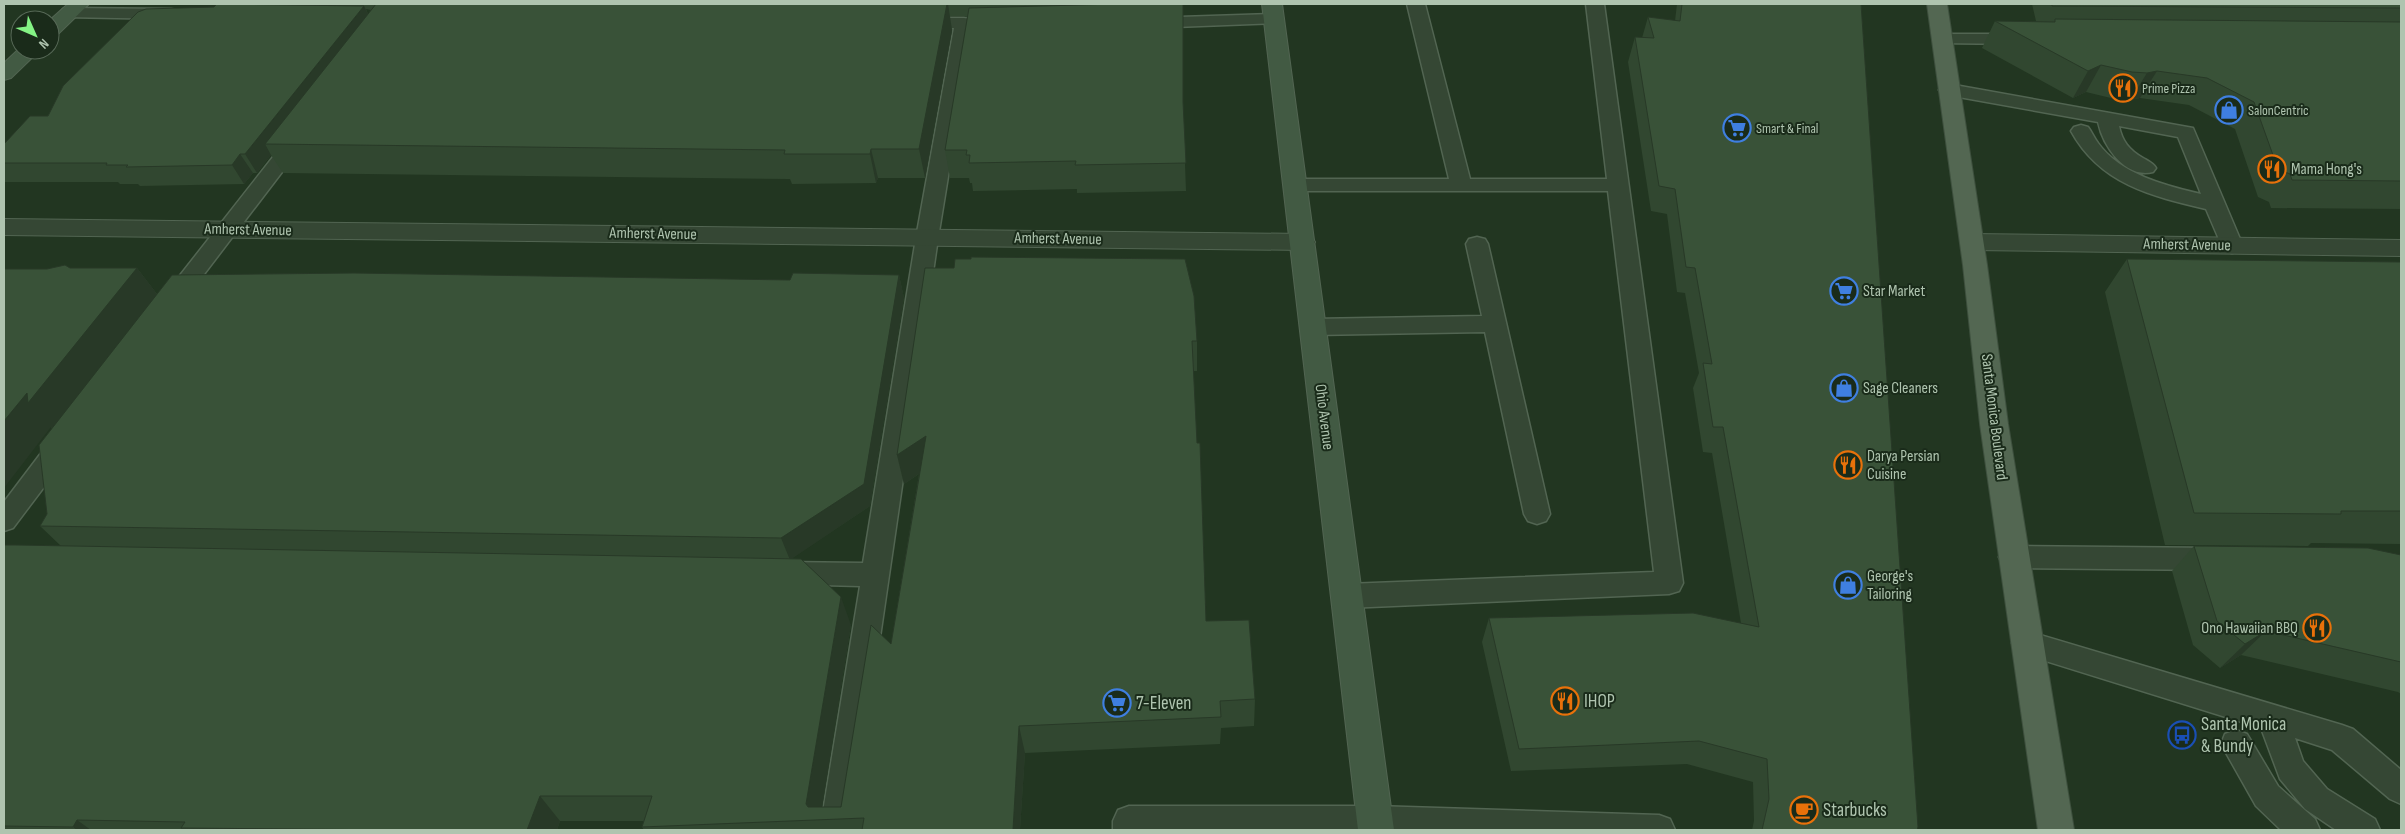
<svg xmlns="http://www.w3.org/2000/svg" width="2405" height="834" viewBox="0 0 2405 834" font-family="'Sofia Sans Condensed',sans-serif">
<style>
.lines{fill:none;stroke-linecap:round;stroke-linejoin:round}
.lane-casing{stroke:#526552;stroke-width:3}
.street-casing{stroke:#526552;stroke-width:2}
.secondary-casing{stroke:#526552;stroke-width:2}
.primary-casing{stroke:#3e503e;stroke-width:2}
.lane{fill:#354734;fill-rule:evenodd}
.street{fill:#354734;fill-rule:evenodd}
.secondary{fill:#425a43;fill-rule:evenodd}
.primary{fill:#536752;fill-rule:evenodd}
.wall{fill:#314730;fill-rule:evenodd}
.shaded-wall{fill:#283927}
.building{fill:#395238;stroke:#283927}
.labels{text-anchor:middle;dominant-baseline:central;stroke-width:4;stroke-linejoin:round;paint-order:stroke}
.far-poi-label{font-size:14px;fill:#afc4af;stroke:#1a2b1a;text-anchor:start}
.poi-label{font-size:16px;fill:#afc4af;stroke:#1a2b1a;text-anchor:start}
.street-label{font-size:16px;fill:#afc4af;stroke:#1a2b1a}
.near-poi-label{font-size:19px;fill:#afc4af;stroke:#1a2b1a;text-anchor:start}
</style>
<rect width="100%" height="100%" fill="#223621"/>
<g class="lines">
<!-- lane casing -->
<g class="lane-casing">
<path id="lane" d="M1407 4H1425L1470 179H1607L1586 4H1604L1683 583 1679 591 1669 594 1347 608 1337 604 1333 596 1337 588 1347 584 1654 572 1608 191H1295L1288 190 1285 185 1288 180 1295 179H1449Z
M69 8 171 9 177 10 180 14 177 18 171 19 63 17 60 13 63 9Z
M1274 14 1280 15 1283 19 1280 23 1149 28 1143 27 1140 23 1143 19 1149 18Z
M918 18H964L970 19 973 23 938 238 852 830H820L860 586 783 584 773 581 769 573 773 565 783 562 863 563 916 238 954 28 912 27 909 23 912 19Z
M1942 34H2019L2025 35 2028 39 2025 43 2019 44 1936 43 1933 39 1936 35Z
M1949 84 2193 128 2243 246 2240 251 2232 253 2224 251 2206 209C2151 196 2100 184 2071 131L2074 127 2081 125 2088 127C2092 132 2094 138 2098 143 2120 174 2166 186 2201 194L2178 137 2119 126C2122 141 2129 150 2143 158 2148 161 2153 163 2156 168L2153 172C2125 179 2103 146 2098 122L1942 94 1939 90 1942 86Z
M298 132 305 134 308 138 179 307 171 310 163 307 160 302 163 297 291 134Z
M1477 237 1485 239 1488 244 1550 514 1546 521 1537 524 1528 521 1524 514 1485 332 1313 335 1305 333 1301 327 1305 321 1313 319 1482 316 1466 244 1469 239Z
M63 434 72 436 76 443 72 450 13 528 4 531V502L54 436Z
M2013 546 2218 548 2228 551 2232 559 2228 567 2218 570 2013 568 2003 565 1999 557 2003 549Z
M2027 631 2342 725 2353 729 2401 770V804L2390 799 2332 750 2295 738 2303 761 2327 789 2375 819 2380 830H2336L2305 809 2280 779 2261 728 2017 652 2012 643 2017 634Z
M2236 730 2247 734 2278 786 2315 819 2320 830H2281L2256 806 2221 744 2225 734Z
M1129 806H1375L1659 815 1670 819 1675 830H1113V821L1118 810Z"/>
</g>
<!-- street casing -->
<g class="street-casing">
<path id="street" d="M4 219 1303 234 1312 237 1315 242 1312 247 1303 250 4 235Z
M1972 234 2401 240V256L1972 250 1963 247 1960 242 1963 237Z"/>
</g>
<!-- secondary casing -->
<g class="secondary-casing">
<path id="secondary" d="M68 4H89L57 35 50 37V20Z
M1262 4H1282L1394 830H1358Z
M20 48V50H40L11 78 4 80V63Z"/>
</g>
<!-- primary casing -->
<g class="primary-casing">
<path id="primary" d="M1927 4H1947L1987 265 2008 424 2074 830H2038L1980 424 1963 265Z"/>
</g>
<!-- lane -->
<use href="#lane" class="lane"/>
<!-- street -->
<use href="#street" class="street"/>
<!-- secondary -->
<use href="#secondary" class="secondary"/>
<!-- primary -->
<use href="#primary" class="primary"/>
</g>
<!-- wall -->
<path class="wall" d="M217 4H1183V109L1186 191 1077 193V189L973 191 972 183H970L969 178H950L945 150 967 17 964 16H950L952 30 925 178H878L876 183 792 184 790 179 283 173 271 155 257 173H253L244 184 140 186 138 184H120L118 182H4V144L214 7ZM366 9 371 10 368 14Z
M1677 4H1861L1917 830H1752L1754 821 1753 782 1687 764 1511 771 1482 642 1489 618 1741 623 1712 453 1703 452 1693 388 1699 373 1685 293 1677 292 1667 214 1651 211 1628 62 1635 37 1642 38 1648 17 1675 21Z
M2032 4H2401V209L2271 208 2269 202 2258 197 2235 129 2189 105 2140 98 2130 100 2115 99 2086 92 2073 98 1982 48 1995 21H2036Z
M2127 259 2401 262V544L2311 543 2308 546 2165 545 2105 292Z
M70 268H137L157 294 790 280 899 275 904 298 870 506 792 558 851 625 822 807H841L891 644 919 474 904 484 897 455 925 268 1197 341V371H1193L1206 621 1255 699 1254 726 1221 728 1220 744 1025 753 1020 830H644L642 827 644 821H560L557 830H4V545L61 546 40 526 47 514 52 428 51 427 47 269Z
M2194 546 2401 555V694L2398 692 2241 655 2220 668 2193 645 2172 571Z"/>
<!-- shaded-wall -->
<path class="shaded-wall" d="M947 4H948L952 30 925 178 919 149Z
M364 6 373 24 265 144 271 155 257 173 245 154Z
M2101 65 2086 92 2073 98 2088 71Z
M2157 71 2140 98 2130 100 2147 73Z
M871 149 878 178 876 183 870 154Z
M240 154 253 173 244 184 232 165Z
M137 268 160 298 56 432 51 427 4 488V421L27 393Z
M899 275 904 298 870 506 790 560 781 538Z
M926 436 932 465 904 484 897 455Z
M841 597 851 625 820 820 806 804Z
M2266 631 2241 655 2220 668 2245 644Z
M1019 726 1025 753 1020 830H1013Z
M540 796 560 821 557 830H527Z
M77 820 91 830H77L73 827Z"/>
<!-- building -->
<path class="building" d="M217 4 364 6 245 154H240L232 165 126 167 128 165H106L107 163H4V144L30 116H48L63 86 138 12 146 9 214 7Z
M376 4H947L919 149H871L870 154H784L785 150 265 144Z
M1116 4H1183V102L1186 163 1075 165 1076 161 969 163 970 155H966L967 150H945L969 8Z
M1682 4H1861L1918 827 1917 830H1762L1769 799 1767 759 1699 741 1519 749 1489 618 1693 613 1759 627 1723 427H1713L1703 363 1712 364 1695 268 1686 267 1675 189 1659 186 1635 37 1654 38 1648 17 1680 21Z
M2052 4H2401V8L2052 6Z
M2055 19 2401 22V181L2292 180 2290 174 2278 169 2254 102 2207 78 2157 71 2147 73 2132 72 2101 65 2088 71 1995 21 2055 22Z
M971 257 1185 259 1194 296 1197 341H1192L1197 443H1200L1206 621 1249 620 1255 699 1220 701 1221 717 1019 726 1013 830H862L864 818 642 827 652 796H540L527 830H404L181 828 185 822 77 820 73 827 4 826V545H16L801 559 841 597 806 804 808 807H841L871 625 891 644 926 436 897 455 925 268H954L955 259H971Z
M2127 259 2401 262V511H2341V514L2194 513Z
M65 265 70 268H137L28 403 27 393 4 421V269H47Z
M354 273 790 280 793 273 899 275 864 484 781 538 40 526 47 514 39 445 172 275Z
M2194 546 2368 548 2401 555V662L2266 631 2245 644 2217 621Z"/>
<!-- icons -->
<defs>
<g id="restaurant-ring" transform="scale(1.4375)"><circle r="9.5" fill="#1a2b1a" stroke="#e8710a" stroke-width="1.5"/><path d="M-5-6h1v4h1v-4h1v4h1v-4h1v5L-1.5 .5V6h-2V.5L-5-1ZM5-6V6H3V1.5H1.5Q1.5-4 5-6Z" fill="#e8710a"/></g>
<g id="shop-ring" transform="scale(1.4375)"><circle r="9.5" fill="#1a2b1a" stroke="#3f7fe0" stroke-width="1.5"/><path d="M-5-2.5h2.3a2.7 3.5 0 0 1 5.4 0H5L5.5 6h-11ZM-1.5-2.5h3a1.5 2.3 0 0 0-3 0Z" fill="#3f7fe0"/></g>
<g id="supermarket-ring" transform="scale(1.4375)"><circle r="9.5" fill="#1a2b1a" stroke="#3f7fe0" stroke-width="1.5"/><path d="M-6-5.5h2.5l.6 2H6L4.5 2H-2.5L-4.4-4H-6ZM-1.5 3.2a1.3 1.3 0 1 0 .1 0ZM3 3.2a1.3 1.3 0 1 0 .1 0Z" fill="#3f7fe0"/></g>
<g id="bus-ring" transform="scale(1.4375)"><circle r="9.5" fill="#1a2b1a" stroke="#1a4fb4" stroke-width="1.5"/><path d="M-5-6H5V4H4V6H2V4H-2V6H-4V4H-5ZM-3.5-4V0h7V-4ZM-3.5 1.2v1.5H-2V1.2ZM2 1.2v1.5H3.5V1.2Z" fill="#1a4fb4"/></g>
<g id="cafe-ring" transform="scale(1.4375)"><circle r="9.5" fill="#1a2b1a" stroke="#e8710a" stroke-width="1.5"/><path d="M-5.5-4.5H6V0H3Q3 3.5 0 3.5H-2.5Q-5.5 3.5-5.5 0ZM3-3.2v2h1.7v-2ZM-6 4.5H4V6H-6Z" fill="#e8710a"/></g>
</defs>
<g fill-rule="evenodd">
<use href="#restaurant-ring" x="2123" y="88"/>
<use href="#shop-ring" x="2229" y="110"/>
<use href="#supermarket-ring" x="1737" y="128"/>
<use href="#restaurant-ring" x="2272" y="169"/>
<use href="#supermarket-ring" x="1844" y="291"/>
<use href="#shop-ring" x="1844" y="388"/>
<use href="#restaurant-ring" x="1848" y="465"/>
<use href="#shop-ring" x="1848" y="585"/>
<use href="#restaurant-ring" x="2317" y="628"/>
<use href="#restaurant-ring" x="1565" y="701"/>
<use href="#supermarket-ring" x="1117" y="703"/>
<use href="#bus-ring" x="2182" y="735"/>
<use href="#cafe-ring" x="1804" y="810"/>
</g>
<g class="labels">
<!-- far-poi labels -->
<g class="far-poi-label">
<text x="2142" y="88">Prime Pizza</text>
<text x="2248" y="110">SalonCentric</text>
<text x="1756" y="128">Smart &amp; Final</text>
</g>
<!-- poi labels -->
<g class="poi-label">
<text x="2291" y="169">Mama Hong's</text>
<text x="1863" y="291">Star Market</text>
<text x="1863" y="388">Sage Cleaners</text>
<text x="1867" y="456">Darya Persian<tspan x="1867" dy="18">Cuisine</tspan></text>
<text x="1867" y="576">George's<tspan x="1867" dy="18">Tailoring</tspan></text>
<text x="2298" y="628" text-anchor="end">Ono Hawaiian BBQ</text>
</g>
<!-- street labels -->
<g class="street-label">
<text transform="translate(248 230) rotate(1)">Amherst Avenue</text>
<text transform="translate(653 234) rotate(1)">Amherst Avenue</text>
<text transform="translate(1058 239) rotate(1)">Amherst Avenue</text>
<text transform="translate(2187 245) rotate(1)">Amherst Avenue</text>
<text transform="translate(1324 417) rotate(83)">Ohio Avenue</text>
<text transform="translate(1994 417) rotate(83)">Santa Monica Boulevard</text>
</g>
<!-- near-poi labels -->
<g class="near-poi-label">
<text x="1584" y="701">IHOP</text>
<text x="1136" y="703">7-Eleven</text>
<text x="2201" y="724">Santa Monica<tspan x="2201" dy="22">&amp; Bundy</tspan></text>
<text x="1823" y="810">Starbucks</text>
</g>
</g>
<!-- border -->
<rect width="2405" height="834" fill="none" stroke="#afc4af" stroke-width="10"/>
<!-- north arrow -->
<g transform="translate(35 35) rotate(135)"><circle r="24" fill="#1a2b1a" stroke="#566856"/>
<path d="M0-4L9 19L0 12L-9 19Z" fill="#84f385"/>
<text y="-8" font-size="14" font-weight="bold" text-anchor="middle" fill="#afc4af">N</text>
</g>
</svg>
